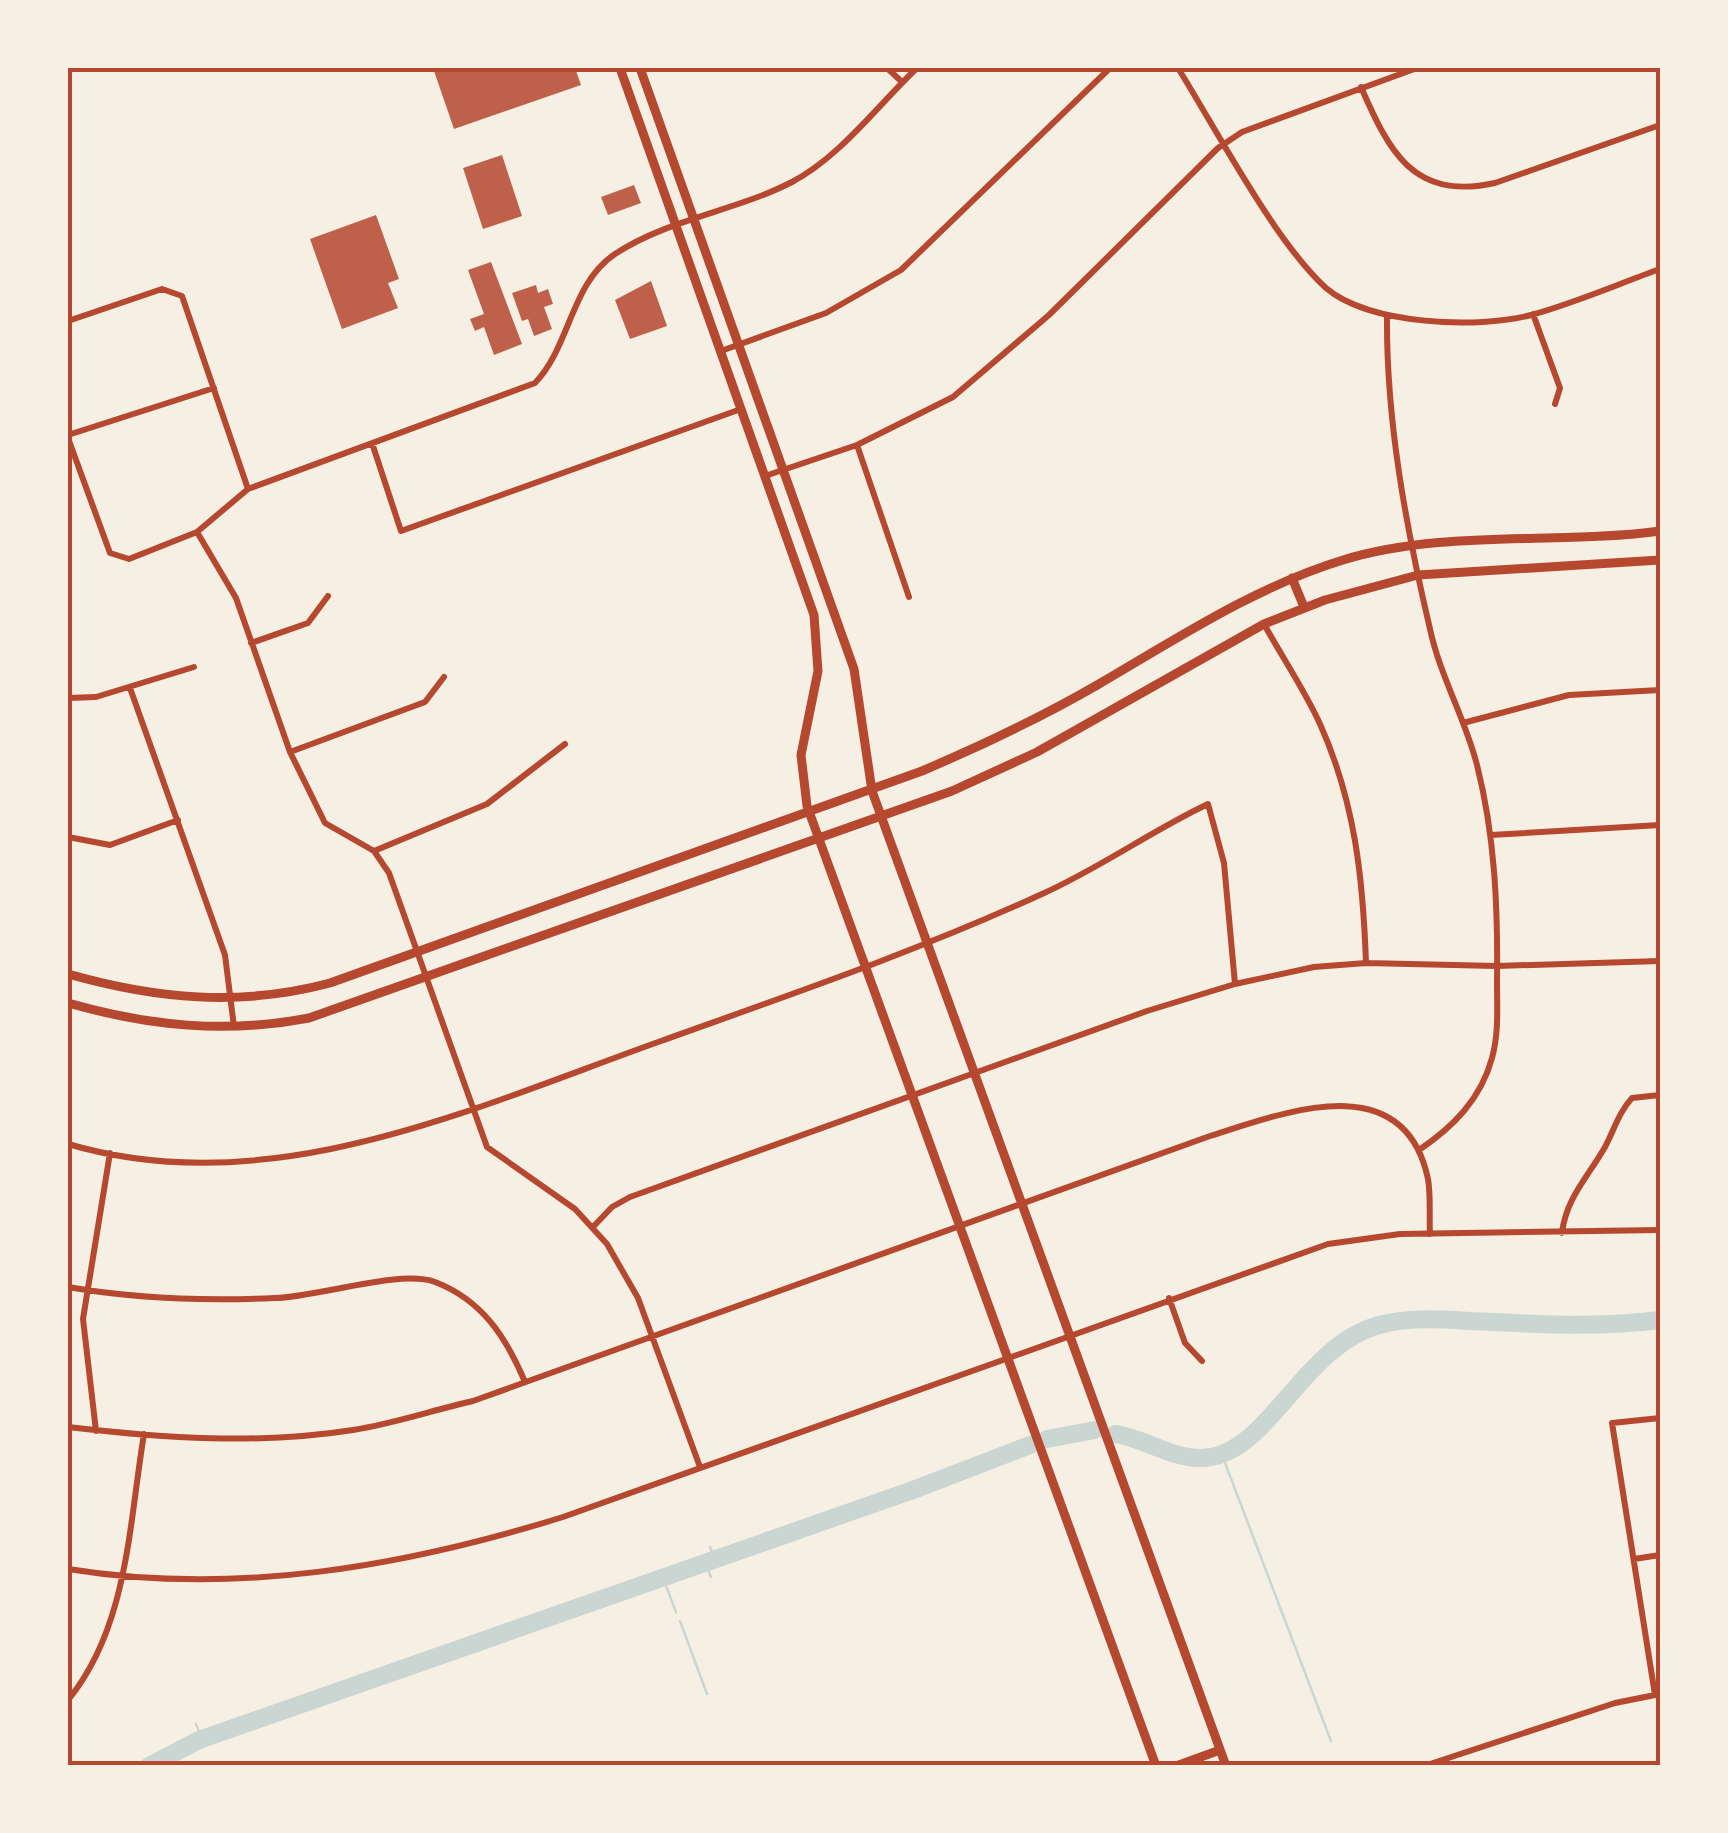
<svg xmlns="http://www.w3.org/2000/svg" width="1728" height="1833" viewBox="0 0 1728 1833" font-family="Quicksand,sans-serif">
<style>
.lines{fill:none;stroke-linecap:round;stroke-linejoin:round}
.stream{stroke:#c9d6d2;stroke-width:2.5}
.river{stroke:#c9d6d2;stroke-width:18}
.building{fill:#bf614a}
.minor{stroke:#b5482f;stroke-width:6}
.secondary{stroke:#b5482f;stroke-width:9}
.neatline{fill:none;stroke:#b5482f;stroke-width:4}
</style>
<rect width="100%" height="100%" fill="#f6efe4"/>
<g class="lines">
<!-- stream -->
<path class="stream" d="M1222 1455 1331 1741
M710 1547 715 1560
M705 1563 711 1577
M663 1578 676 1612
M680 1621 707 1694
M196 1724 202 1739"/>
<!-- river -->
<path class="river" d="M1115 1434C1144 1438 1172 1459 1202 1458 1269 1456 1300 1347 1379 1325 1417 1315 1455 1321 1493 1322 1549 1325 1605 1327 1660 1320
M1047 1439 1095 1430
M149 1766 199 1740 913 1490 1030 1445"/>
</g>
<!-- building -->
<path class="building" d="M433 68H575L581 85 454 129Z
M502 155 522 216 483 229 463 168Z
M634 185 641 203 608 215 601 197Z
M376 215 399 279 388 283 398 308 342 329 310 239Z
M491 262 522 344 494 355 484 327 475 331 470 319 484 314 468 270Z
M651 281 667 326 630 339 615 300Z
M536 285 538 293 548 289 553 304 544 307 552 329 534 336 528 319 522 321 512 293Z"/>
<g class="lines">
<!-- minor -->
<path class="minor" d="M887 68 902 82
M1178 68C1216 129 1275 242 1326 288 1369 325 1478 329 1531 315 1575 303 1618 284 1660 269
M1361 87C1389 151 1413 201 1495 183L1660 125
M1533 314 1560 388 1555 404
M1387 315C1386 420 1406 527 1430 629 1440 676 1465 718 1477 765 1495 836 1498 908 1497 982 1497 1007 1499 1033 1492 1058 1481 1099 1453 1127 1419 1150
M68 321 162 289 182 296 248 489
M721 351 826 313 901 270 1110 68
M68 435 214 388
M68 438 110 553 129 559 197 532 248 489 535 383C570 347 571 283 615 254 668 219 736 211 792 182 841 156 878 105 917 68
M372 443 401 531 741 409
M857 445 909 597
M765 476 857 445 953 397 1049 315 1218 148 1242 132 1417 68
M197 532 236 598 290 752 325 823 374 851 389 873 487 1147 575 1209 607 1244 638 1298 700 1467
M1264 624C1282 657 1304 689 1320 724 1355 802 1363 878 1366 963
M251 643 308 623 328 596
M130 688 225 955 234 1027
M68 698 96 697 194 667
M1463 723 1569 695 1660 690
M290 752 425 702 444 677
M1491 835 1660 825
M68 837 110 845 178 820
M374 851 487 804 565 744
M68 1144C270 1204 473 1108 661 1041 789 995 918 951 1042 894 1100 868 1151 831 1208 804L1224 863 1235 984
M593 1227 612 1207 630 1197 1147 1011 1235 984 1314 967 1366 963 1497 966 1660 961
M1562 1233C1566 1198 1588 1177 1605 1147 1614 1130 1619 1112 1632 1098L1660 1095
M68 1287C136 1299 206 1301 275 1298 318 1297 400 1269 435 1282 482 1300 506 1337 525 1382
M1169 1298 1185 1343 1202 1361
M68 1427C162 1438 258 1445 353 1430 393 1424 433 1410 473 1401L1210 1136C1283 1113 1404 1065 1428 1179 1431 1196 1429 1216 1430 1234
M96 1431 83 1319 110 1153
M1634 1559 1660 1555
M68 1569C235 1596 402 1567 563 1517L1328 1244 1400 1234 1660 1230
M1655 1695 1612 1423 1660 1418
M68 1700C128 1627 129 1524 144 1434
M1424 1766 1615 1703 1660 1694"/>
<!-- secondary -->
<path class="secondary" d="M620 68 814 615 818 671 801 755 807 806 1156 1766
M640 68 854 669 872 791 1226 1766
M1292 578 1304 607
M68 974C156 999 240 1007 330 983L922 771C983 745 1042 717 1099 684 1178 638 1255 587 1343 560 1445 529 1556 545 1660 531
M68 1003C149 1026 226 1034 309 1018L952 791 1037 752 1264 624 1325 600 1418 575 1660 560
M1176 1766 1220 1750"/>
</g>
<!-- border -->
<rect width="1728" height="1833" fill="none" stroke="#f6efe4" stroke-width="140"/>
<rect x="70" y="70" width="1588" height="1693" class="neatline"/>
</svg>
